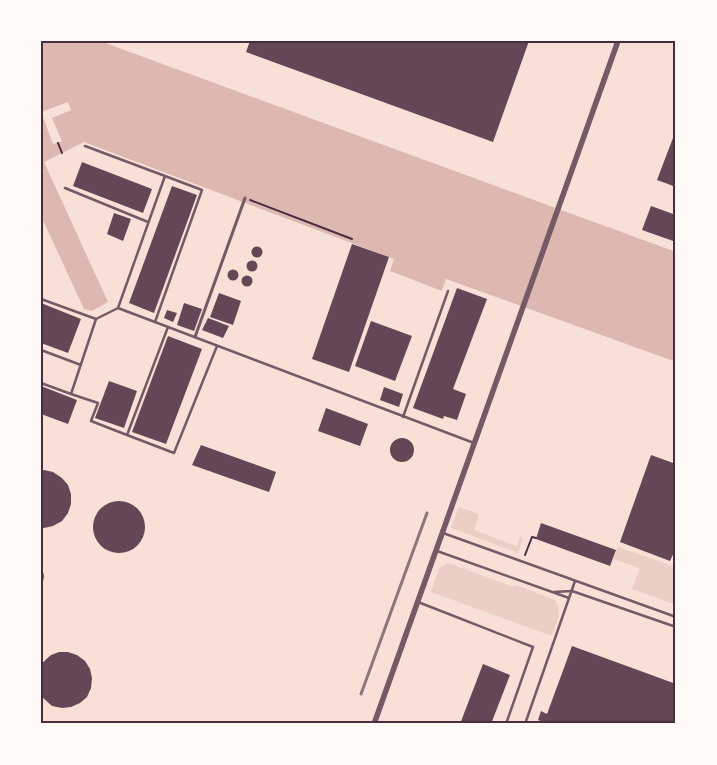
<svg xmlns="http://www.w3.org/2000/svg" width="717" height="765" viewBox="0 0 717 765" font-family="Lato,sans-serif">
<style>
.green{fill:#ebcfc5}
.water{fill:#dcb8b0}
.pier{fill:#f7e1d7}
.building{fill:#644757}
.lines{fill:none;stroke-linecap:round;stroke-linejoin:round}
.path{stroke:#4a2c40;stroke-width:2}
.service{stroke:#755966;stroke-width:2.5}
.pedestrian{stroke:#755966;stroke-width:3}
.tertiary{stroke:#755966;stroke-width:5.5}
.rail{stroke:#8f747c;stroke-width:3}
.neatline{fill:none;stroke:#4a2c40;stroke-width:2}
</style>
<rect width="100%" height="100%" fill="#f7e1d7"/>
<!-- green -->
<path class="green" d="M459 507 479 514 474 530 517 546 520 537 523 538 518 553 451 528Z
M618 547 676 567V605L632 589 640 568 613 559Z
M448 563 514 587 516 585 555 600C563 612 556 624 552 636L431 592 439 568Z"/>
<!-- water -->
<path class="water" d="M41 41H100L676 252V362L446 279 442 291 390 271 394 259 84 142 44 162 108 302 92 311 84 309 41 216Z"/>
<!-- pier -->
<path class="pier" d="M68 102 71 110 52 118 62 141 53 144 41 112Z"/>
<!-- building -->
<path class="building" d="M250 41H529L493 142 246 52Z
M676 130V187L657 180Z
M82 162 152 189 143 213 73 186Z
M172 186 197 195 154 313 129 303Z
M651 206 676 215V242L642 230Z
M114 213 131 219 123 241 107 234Z
M352 244 389 257 349 372 312 359Z
M251.5 252a5.5 5.5 0 1 1 11 0a5.5 5.5 0 1 1-11 0Z
M246.5 266a5.5 5.5 0 1 1 11 0a5.5 5.5 0 1 1-11 0Z
M227.5 275a5.5 5.5 0 1 1 11 0a5.5 5.5 0 1 1-11 0Z
M241.5 281a5.5 5.5 0 1 1 11 0a5.5 5.5 0 1 1-11 0Z
M457 288 487 299 453 389 466 394 457 420 444 416 443 419 413 408Z
M219 293 241 301 233 325 210 317Z
M41 303 81 319 68 353 41 343Z
M184 303 202 309 194 331 177 325Z
M167 310 177 313 173 322 164 318Z
M208 318 229 326 223 338 202 330Z
M371 321 412 336 395 381 355 366Z
M168 336 202 349 166 444 132 432Z
M109 381 137 391 124 428 95 418Z
M41 386 77 400 68 424 41 414Z
M384 387 403 394 399 407 380 400Z
M326 408 368 424 360 446 318 431Z
M390 450a12 12 0 1 1 24 0a12 12 0 1 1-24 0Z
M201 445 276 472 269 492 192 465Z
M651 455 676 464V548L670 561 620 542Z
M44 470 53 472 62 478 68 485 71 494V504L68 513 62 521 53 526 44 528 41 527V471Z
M93 527a26 26 0 1 1 52 0a26 26 0 1 1-52 0Z
M541 523 616 550 610 566 536 539Z
M41 564 44 576 42 587 41 586Z
M572 646 676 684V724H543V722L538 720 541 711 547 714Z
M59 652H68L77 655 85 661 90 669 92 678 91 688 87 697 80 703 71 707 62 708 52 706 41 696V664L51 655Z
M483 664 510 675 491 724H460Z"/>
<g class="lines">
<!-- path -->
<path class="path" d="M58 143 62 153
M250 200 352 239
M525 555 532 537 536 538"/>
<!-- service -->
<path class="service" d="M65 188 148 222
M41 299 96 319
M118 308 474 443
M155 322 202 190 165 176
M168 327 127 435 174 453 217 346
M41 350 81 365
M41 383 71 394 96 319 118 308 165 176 85 146
M71 394 98 403 91 421 127 435
M403 417 448 291
M443 533 676 617
M437 551 569 598
M554 592 572 591 676 627
M418 602 533 647 506 724
M525 724 575 581"/>
<!-- pedestrian -->
<path class="pedestrian" d="M195 337 245 198"/>
<!-- tertiary -->
<path class="tertiary" d="M374 724 618 41"/>
<!-- rail -->
<path class="rail" d="M361 694 427 513"/>
</g>
<!-- border -->
<rect width="717" height="765" fill="none" stroke="#fffaf5" stroke-width="85"/>
<rect x="42" y="42" width="632" height="680" class="neatline"/>
</svg>
